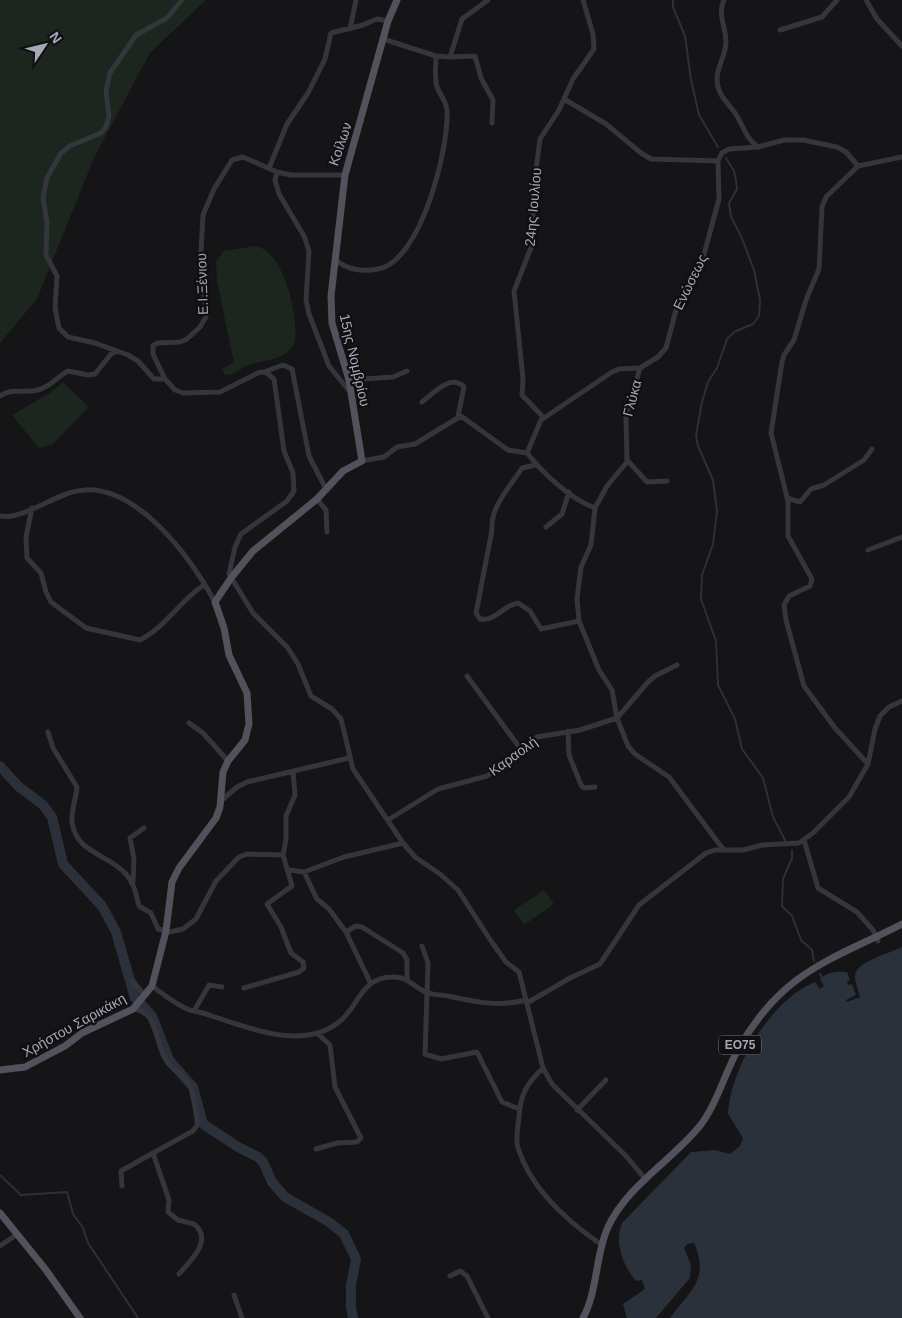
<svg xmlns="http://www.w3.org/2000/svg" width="902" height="1318" viewBox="0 0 902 1318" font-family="Helvetica,sans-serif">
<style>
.green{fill:#1c251e}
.water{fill:#2a313b}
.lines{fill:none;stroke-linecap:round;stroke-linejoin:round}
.stream{stroke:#2a313b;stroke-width:2}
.river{stroke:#2a313b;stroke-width:10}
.minor{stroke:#35353c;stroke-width:5}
.major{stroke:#51525b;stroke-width:7}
.labels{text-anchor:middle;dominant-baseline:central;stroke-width:4.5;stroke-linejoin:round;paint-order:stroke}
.shield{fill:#100f11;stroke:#787b85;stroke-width:1}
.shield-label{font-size:12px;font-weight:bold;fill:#a5a9b7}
.street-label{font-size:14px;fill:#a5a9b7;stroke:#100f11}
</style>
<rect width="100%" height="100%" fill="#151416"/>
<!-- green -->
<path class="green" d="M0 0H206L150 53 94 158 37 299 0 343Z
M254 246C284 248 299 318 295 342 285 361 269 359 251 364 241 367 235 375 225 375L222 369 234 362 217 282 216 261 224 251Z
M63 382 88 406 87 409 53 444 39 448 12 415 50 393Z
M544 890 554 904 524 925 514 910Z"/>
<!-- water -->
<path class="water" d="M902 947V1318H670C690 1291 710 1279 694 1243L687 1244 684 1248 691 1265 690 1278 656 1318H627L623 1304 645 1289 642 1280 636 1281C623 1266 614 1242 622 1223L691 1152 715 1150 730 1154 740 1146 743 1138 728 1114C730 1069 771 999 815 982L820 989 824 986 820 979C828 972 836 971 847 972L850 980 847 982 848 985 852 984 856 995 846 1000 847 1002 860 997C859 992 854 980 855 975 857 961 891 953 902 947Z"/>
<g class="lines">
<!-- stream -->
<path class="stream" d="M673 0V7L685 36 691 80 699 115 718 147
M726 158 734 171 736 181 737 189 729 203 731 217 741 236 754 270 760 300 759 316 753 324 734 332 727 339 717 368 708 382 702 402 696 435 698 446 713 480 717 511 713 544 702 575 701 599 716 641 718 685 735 719 742 749 763 778 773 817 786 842
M792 850V858L783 879 782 906 792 916 801 940 812 950 814 961
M820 974 822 978
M0 1175 21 1195 67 1192 73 1214 83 1228 88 1243 138 1318"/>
<!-- river -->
<path class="river" d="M0 766 18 786 43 805 52 817 63 864 102 906 116 932 135 998 152 1016 169 1060 193 1087 203 1124 238 1147 258 1157 263 1162 272 1182 285 1197 329 1222 344 1234 356 1259 351 1285V1307L353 1318"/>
<!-- minor -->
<path class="minor" d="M724 0C717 13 726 28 726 42 726 55 717 66 717 79 717 96 729 103 737 116 744 128 746 138 758 147
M866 0 877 19 902 46
M350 29 356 0
M780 30 822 17 837 0
M383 39 436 56 450 57 462 19 488 0
M450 57 475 56 481 78 493 100 492 123
M564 99 606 124 641 153 651 159 718 161
M269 168 287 124 308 93 325 59 331 33 363 25 377 19 388 21
M277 172 275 180 279 194 304 236 309 251 306 300 309 314 329 366 350 392
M345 175H291L277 172 243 157 232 160 214 189 203 215 201 251 206 317 200 327 187 339 180 342 157 343 153 346V354L165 379 175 390 183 393 220 392 260 372 267 373 274 379 284 451 293 473 294 491 287 501 241 534 235 547 229 574 253 613 288 648 298 664 311 696 332 709 341 719 353 769 403 843 415 857 440 874 458 890 491 941 506 962 519 972 543 1068C527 1083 520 1095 519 1117 518 1127 515 1139 518 1148 531 1189 568 1222 602 1245
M335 259C346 270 363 272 378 269 421 262 449 148 447 111 447 102 440 95 437 87 434 77 436 66 436 56
M264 372 283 365 292 369 309 456 326 489
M165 379H154L138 361 128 355 95 343 68 337 59 328 55 308 57 276 46 255 47 222 43 198 47 178 61 153 70 146 101 133 106 127 109 116 106 91 110 73 136 35 167 18 182 0
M349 380 393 377 407 371
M0 396C13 387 24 394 38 390 50 387 58 376 68 371L88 375 95 374 111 354 117 351
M422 402C433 394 451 373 464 387L458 416
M544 418 522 395 523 379 514 291 532 245 534 185 540 139 559 110 573 79 594 49 593 34 583 0
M527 453 541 420 612 372 619 369 640 368 658 357 666 348 676 310 703 258 719 199 718 161 722 153 729 149 758 147 784 140H803L837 147 846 152 858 166
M527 453C543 473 570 499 595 508L591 545 581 567 577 599 579 621 599 670 612 690 617 718 628 746 635 754 669 777 723 849
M627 460 647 482 667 481
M362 461 384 457 397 447 415 444 461 416 508 450 527 453
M536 465 522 468C510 487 490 507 492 530L476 613 480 619C496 622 503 605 518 603L530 611 541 629 579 621
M787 498 800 502 811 489 824 485 864 460 872 449
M317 499 326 510 327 532
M32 508 26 537 27 558 41 573 46 592 51 602 86 628 140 640C166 627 180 600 204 585
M595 508 607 486 627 462 626 417 640 368
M0 516C19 520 50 499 69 493 129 472 191 557 215 602
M546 527 562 514 569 492
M868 550 902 537
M467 676 520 748
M189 723 203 733 228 761
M568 731 569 755 581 785 584 788 595 787
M48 732 53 748 77 787C76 799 71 810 72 822 76 853 108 854 126 874 134 883 136 894 139 906L151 913 158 929 166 931
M868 764 835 728 804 686 786 620 784 605 789 596 810 586 812 579 788 536V501L771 433 782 362 784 355 794 340 806 300 819 269 822 207 826 197 858 166 902 157
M221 801 237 787 247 782 349 758
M388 820 438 789 487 776 537 737 580 730 617 718 648 682 655 676 677 665
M804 840 818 888 857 912 873 930 878 941
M283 855 286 840V816L295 795 293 771
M289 870 304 872 344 857 403 843
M304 872 317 899 329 909 346 932 371 984
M133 882 134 859 130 838 144 828
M346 932 356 926 362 927 403 953 407 960V979
M165 933 183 929 196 919 216 881 239 857 247 854 283 855 292 886 267 904 281 927 291 953 303 962 304 968 299 972 244 988
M422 946 428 963 425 1054 441 1059 477 1052 502 1102 519 1109
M133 981 145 996
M152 986C163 994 174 1003 187 1009 194 1012 202 1012 209 1015 248 1028 303 1051 339 1022 358 1008 361 977 392 977 407 976 413 986 425 992 432 995 441 995 448 996 475 1002 499 1007 526 1000
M527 1003 570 978 600 964 639 905 706 853 715 850H743L762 845 799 843 813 833 849 797 868 764 875 729 880 716 889 707 902 701
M133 1009C160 1011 154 1046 168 1063 174 1071 185 1076 190 1085 194 1095 195 1109 197 1119V1125L193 1131 153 1153 169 1200 168 1212 178 1220 194 1224C214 1240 190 1261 179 1274
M194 1011 209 985 222 987
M543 1068 552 1084 626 1156 646 1180
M577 1110 606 1080
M316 1149 337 1143 357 1142 361 1138 335 1087 330 1045 318 1034
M122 1186 121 1171 153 1153
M0 1246 16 1235
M450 1276 460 1271 467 1276 488 1318
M234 1295 242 1318"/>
<!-- major -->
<path class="major" d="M0 1070 25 1067 65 1046 82 1033 133 1009 152 986 166 931 172 882 179 868 216 818 220 807 223 772 228 761 245 740 249 724 247 693 229 655 224 628 215 602 231 578 253 551 317 499 343 471 362 461 349 380 332 323 331 296 345 175 388 21 397 0
M0 1213 46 1270 80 1318
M583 1318C598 1290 595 1256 608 1227 627 1186 671 1161 699 1127 717 1105 725 1071 740 1046 784 971 829 961 902 924"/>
</g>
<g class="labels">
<!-- shield labels -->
<rect class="shield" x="719" y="1035.5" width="42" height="19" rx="4"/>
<g class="shield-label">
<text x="740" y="1045">ΕΟ75</text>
</g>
<!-- street labels -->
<g class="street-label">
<text transform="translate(340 144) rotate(-71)">Κοίλων</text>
<text transform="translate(533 207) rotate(-85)">24ης Ιουλίου</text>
<text transform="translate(690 282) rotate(-64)">Ενώσεως</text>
<text transform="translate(202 284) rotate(-92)">Ε.Ι.Ξένιου</text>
<text transform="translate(355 360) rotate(77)">15ης Νομβρίου</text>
<text transform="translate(632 398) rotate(-75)">Γλύκα</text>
<text transform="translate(513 756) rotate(-36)">Καραολή</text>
<text transform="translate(74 1025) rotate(-29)">Χρήστου Σαρικάκη</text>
</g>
</g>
<!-- north arrow -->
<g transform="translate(45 45) rotate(55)" stroke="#100f11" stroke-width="4" paint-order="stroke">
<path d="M0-4L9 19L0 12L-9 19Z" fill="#a5a9b7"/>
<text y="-8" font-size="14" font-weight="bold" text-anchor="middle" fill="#a5a9b7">N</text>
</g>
</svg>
